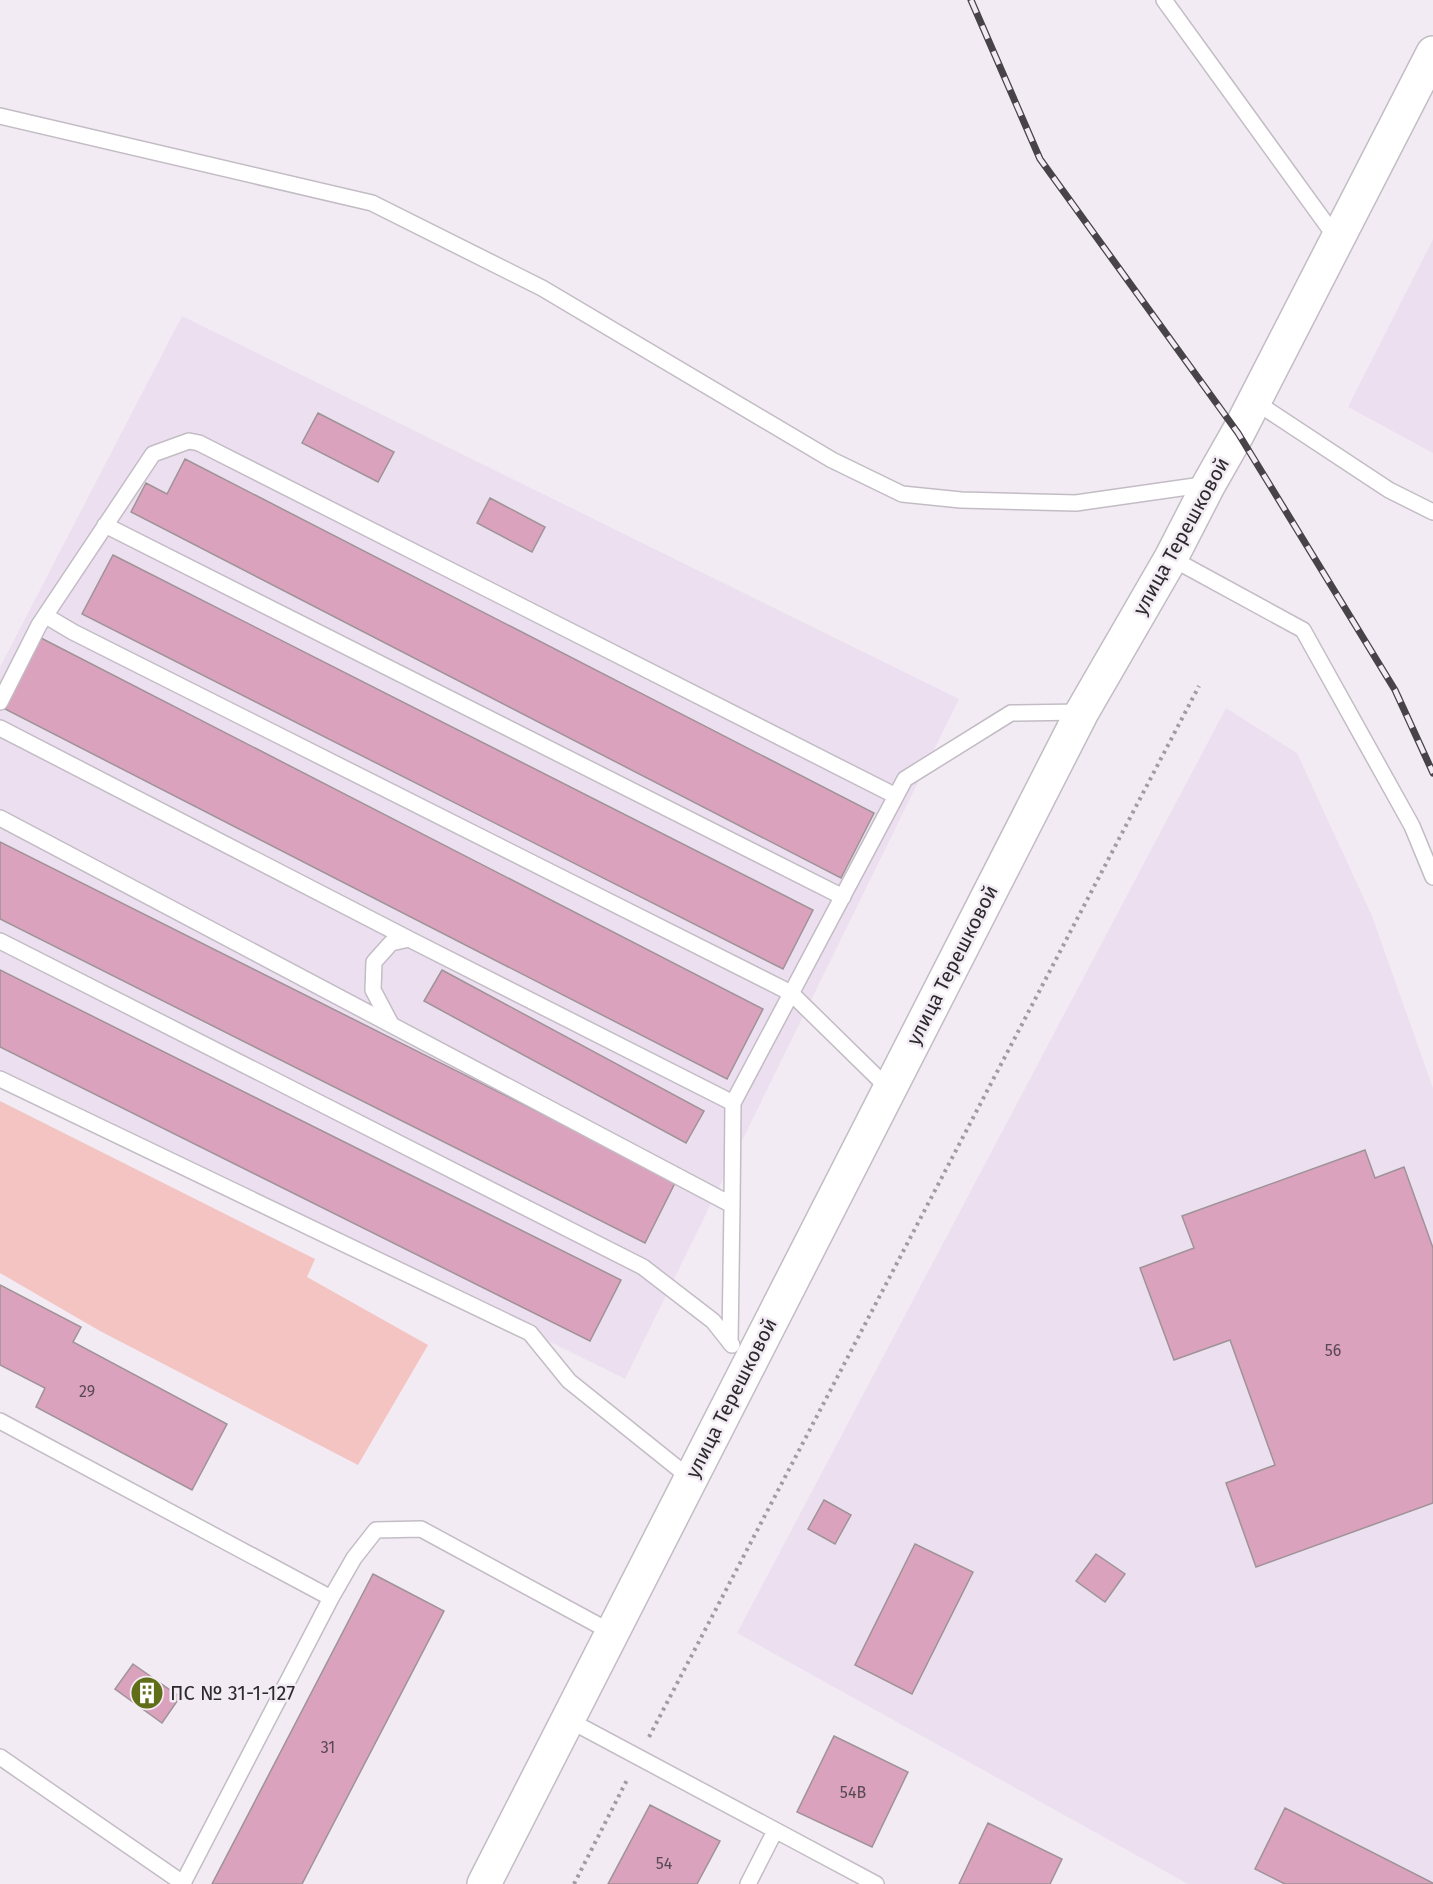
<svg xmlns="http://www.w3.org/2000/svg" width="1433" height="1884" viewBox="0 0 1433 1884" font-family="'Fira Sans',sans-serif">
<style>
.built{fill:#ece0f0}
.green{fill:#f3c4c2}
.building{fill:#dba2bd;stroke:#9e9397;stroke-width:1.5}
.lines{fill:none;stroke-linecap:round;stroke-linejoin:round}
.lane-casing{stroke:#c3bcc5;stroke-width:18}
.secondary-casing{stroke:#c3bcc5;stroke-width:36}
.path{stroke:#a19ca3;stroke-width:4;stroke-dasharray:3 4.5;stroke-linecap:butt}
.lane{stroke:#fff;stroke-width:15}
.secondary{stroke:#fff;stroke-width:33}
.rail-casing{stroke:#474348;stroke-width:7}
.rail{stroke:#f2ebf4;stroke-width:4.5;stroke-dasharray:14;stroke-linecap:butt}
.labels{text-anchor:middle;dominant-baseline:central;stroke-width:5;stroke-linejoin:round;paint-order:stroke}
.number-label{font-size:16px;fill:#584852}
.street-label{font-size:20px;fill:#2d2a2e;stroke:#f2ebf4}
.poi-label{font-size:20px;fill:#2d2a2e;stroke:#f2ebf4;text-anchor:start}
</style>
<rect width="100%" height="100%" fill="#f2ebf4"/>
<!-- built -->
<path class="built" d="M1433 239V453L1348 407Z
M182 316 959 699 625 1379 0 1069V667Z
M1226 708 1297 753 1372 916 1433 1088V1884H1188L737 1633Z"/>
<!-- green -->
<path class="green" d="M0 1101 315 1259 307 1277 428 1345 358 1465 100 1331 0 1273Z"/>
<!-- building -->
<path class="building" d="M318 413 394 452 378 482 302 443Z
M185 459 874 813 841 878 131 512 146 483 167 494Z
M490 498 545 527 532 552 477 523Z
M113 555 813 910 783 969 82 614Z
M41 638 763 1009 727 1079 5 709Z
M0 842 676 1181 645 1243 0 919Z
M0 970 621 1280 590 1341 0 1047Z
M442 970 704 1111 686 1143 424 1001Z
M1365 1150 1375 1178 1404 1167 1433 1248V1503L1256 1567 1226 1483 1275 1465 1230 1340 1174 1360 1140 1268 1194 1248 1182 1216Z
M0 1285 81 1327 73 1342 227 1424 192 1490 36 1407 45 1388 0 1365Z
M824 1500 851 1515 835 1544 808 1529Z
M915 1544 973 1572 912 1694 855 1665Z
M1096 1554 1125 1574 1105 1602 1076 1581Z
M373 1574 444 1611 302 1884H212Z
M133 1664 180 1697 162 1723 115 1689Z
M834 1736 908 1772 872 1847 797 1812Z
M650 1805 720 1841 697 1884H608Z
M1285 1808 1433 1883V1884H1285L1255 1869Z
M988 1823 1062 1859 1050 1884H959Z"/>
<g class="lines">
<!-- lane casing -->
<g class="lane-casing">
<path id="lane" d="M1164 0 1337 239
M0 116 372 203 542 288 832 460 902 494 961 500 1076 503 1209 484
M1254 401 1389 490 1433 512
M105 525 843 897
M1171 558 1303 630 1412 826 1433 877
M46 616 73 632 791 993 889 1089
M0 702 39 625 153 454 189 441 199 443 896 796
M0 728 409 939
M0 818 732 1205 730 1343
M0 941 643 1267 713 1321 732 1345
M391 1024 373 990 374 962 391 943 409 939 733 1103 732 1205
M0 1079 530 1333 569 1381 690 1478
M733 1103 905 779 1011 713 1082 712
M0 1421 331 1598 183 1883
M331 1598 354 1558 376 1530 421 1529 611 1632
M567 1719 876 1884
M0 1757 184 1884
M748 1884 775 1831"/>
</g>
<!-- secondary casing -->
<g class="secondary-casing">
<path id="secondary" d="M484 1884 1082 712 1171 558 1209 484 1238 433 1433 53"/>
</g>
<!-- path -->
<path class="path" d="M649 1737 1199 686
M574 1884 628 1778"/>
<!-- lane -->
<use href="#lane" class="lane"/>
<!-- secondary -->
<use href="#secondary" class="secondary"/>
<!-- rail casing -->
<g class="rail-casing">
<path id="rail" d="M971 0 1040 159 1238 433 1395 690 1433 773"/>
</g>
<!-- rail -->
<use href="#rail" class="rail"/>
</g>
<!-- icons -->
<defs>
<g id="building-disc" transform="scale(1.725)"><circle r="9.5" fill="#616e18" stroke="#f2ebf4"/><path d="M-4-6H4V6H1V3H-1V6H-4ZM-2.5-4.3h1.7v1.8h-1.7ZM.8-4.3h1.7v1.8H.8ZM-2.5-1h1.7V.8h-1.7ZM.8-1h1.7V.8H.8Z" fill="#fff"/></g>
</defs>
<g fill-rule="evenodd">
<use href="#building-disc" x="147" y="1693"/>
</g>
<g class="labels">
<!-- number labels -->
<g class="number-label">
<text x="1333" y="1350">56</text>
<text x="87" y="1391">29</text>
<text x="328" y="1747">31</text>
<text x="853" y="1792">54В</text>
<text x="664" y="1863">54</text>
</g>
<!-- street labels -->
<g class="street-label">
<text transform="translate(1181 536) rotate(-61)">улица Терешковой</text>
<text transform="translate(952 965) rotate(-63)">улица Терешковой</text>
<text transform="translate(731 1398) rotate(-63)">улица Терешковой</text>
</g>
<!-- poi labels -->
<g class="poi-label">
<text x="170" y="1693">ПС № 31-1-127</text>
</g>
</g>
</svg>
